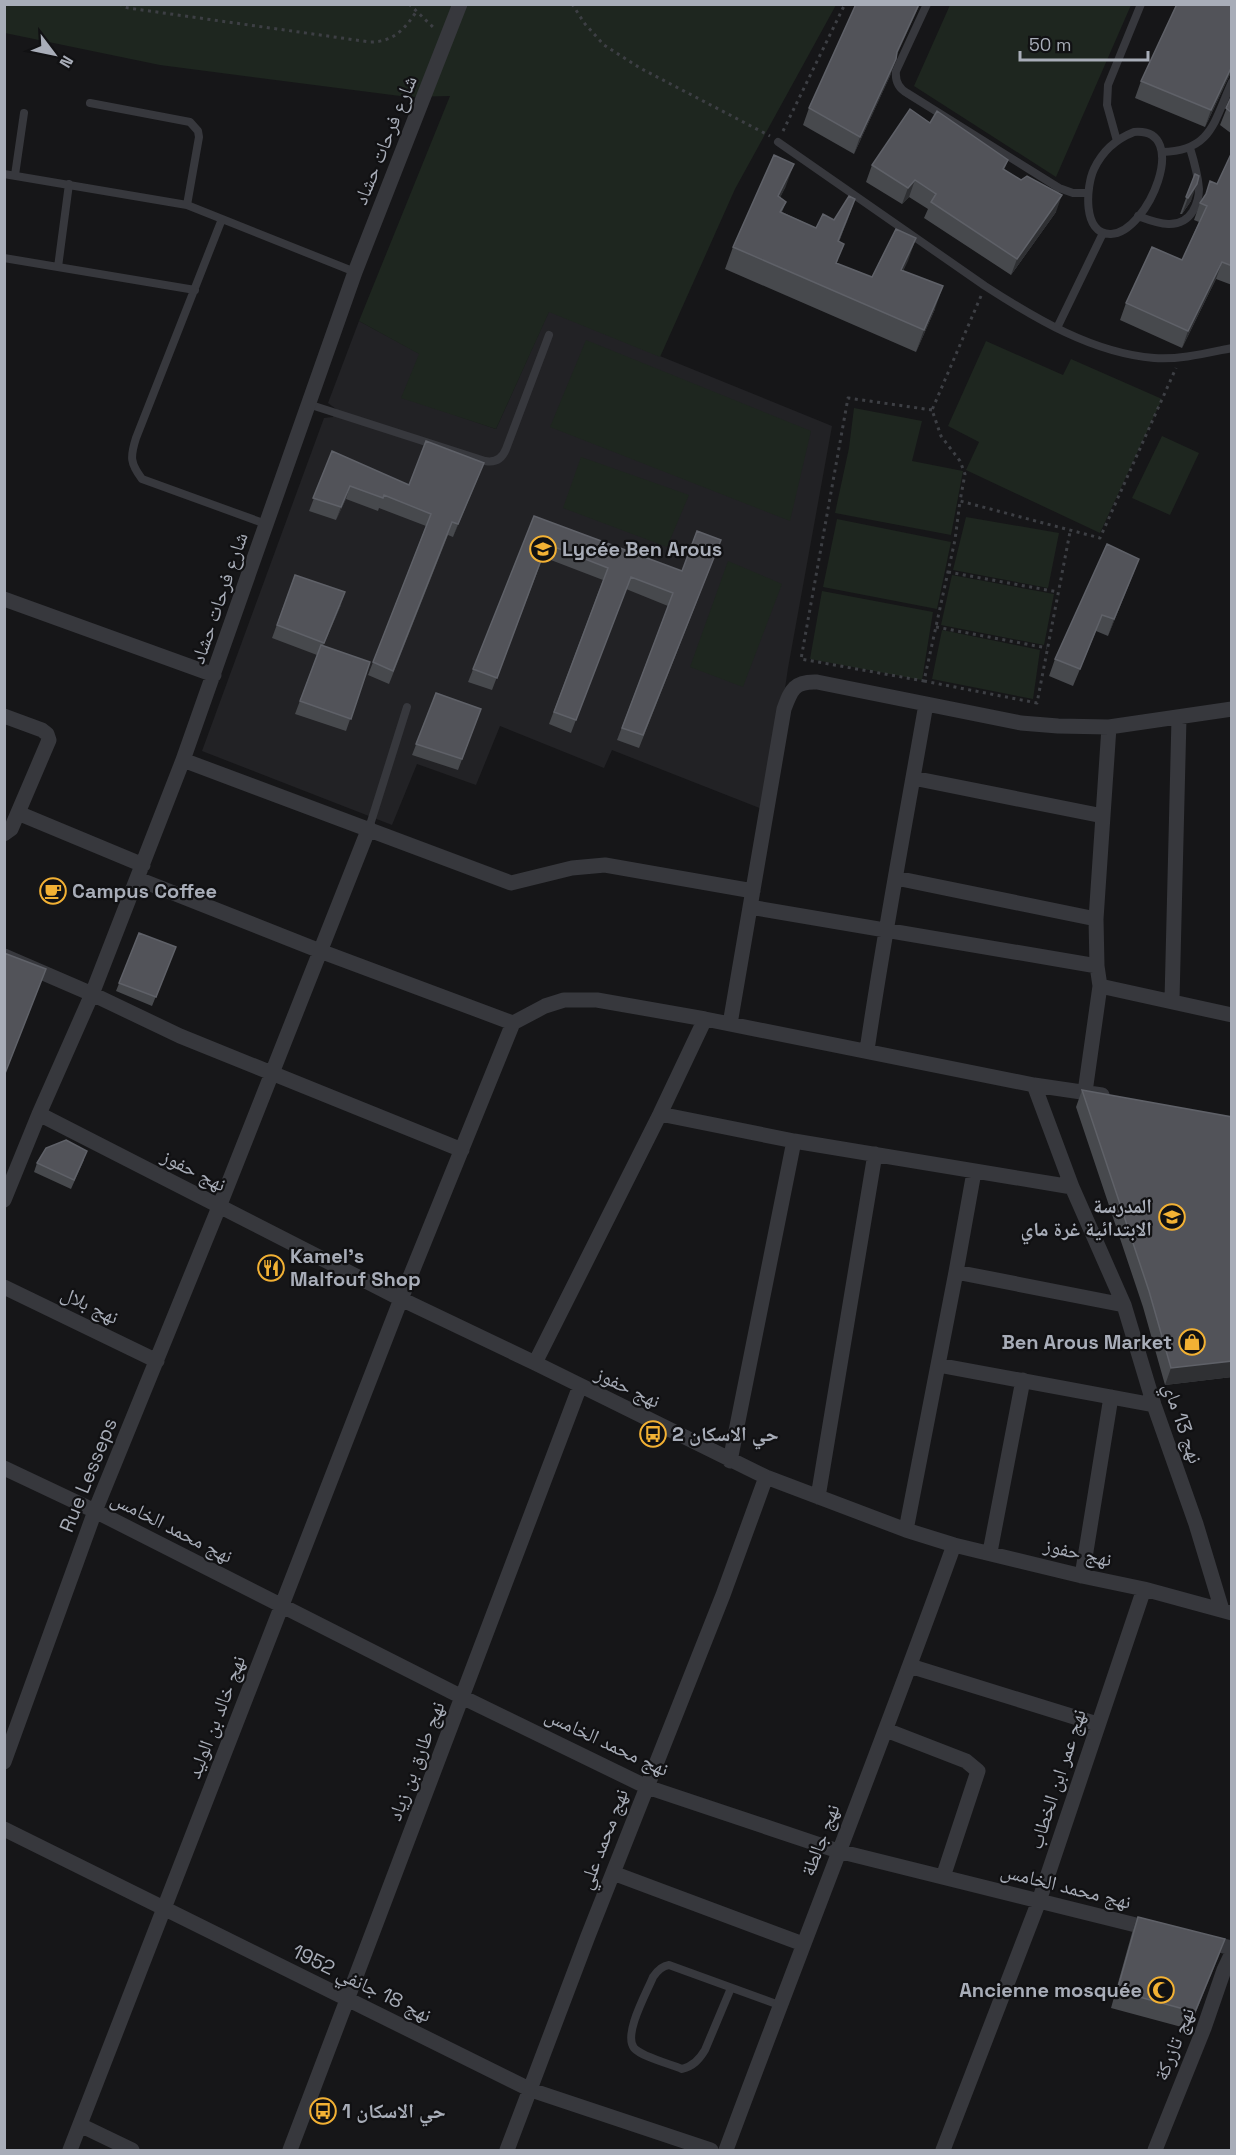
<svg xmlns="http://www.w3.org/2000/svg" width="1236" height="2155" viewBox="0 0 1236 2155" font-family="'Space Grotesk','Noto Naskh Arabic',sans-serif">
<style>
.built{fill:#222225}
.green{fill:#1e261f}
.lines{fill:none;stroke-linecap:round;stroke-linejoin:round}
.path{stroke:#3d3f44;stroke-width:3;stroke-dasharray:3 4.5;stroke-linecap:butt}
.service{stroke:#37383d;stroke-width:8}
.minor{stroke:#37383d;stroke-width:15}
.wall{fill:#47494d}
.shaded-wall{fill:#2f3033}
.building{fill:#525359;stroke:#5f6168;stroke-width:1.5}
.labels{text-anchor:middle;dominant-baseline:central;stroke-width:4.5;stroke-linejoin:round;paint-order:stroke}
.street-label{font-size:20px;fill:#a8adb8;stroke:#111113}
.poi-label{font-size:20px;font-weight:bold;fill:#a8adb8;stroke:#111113;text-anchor:start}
</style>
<rect width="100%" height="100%" fill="#161618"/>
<!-- built -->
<path class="built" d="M549 311 832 426 788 668 767 811 612 750 604 768 500 726 476 785 417 764 392 825 202 751 324 418 333 417 334 413 336 409 328 403 359 321 420 354 402 397 496 429Z"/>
<!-- green -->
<path class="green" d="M4 5H836L735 189 660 357 549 312 496 429 401 398 419 354 359 321 450 96 408 97 160 65 5 33Z
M950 5H1131L1056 177 914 86Z
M586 340 811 431 790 521 550 427Z
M986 341 1063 375 1071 359 1162 399 1100 533 966 470 979 442 948 426Z
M854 408 922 421 912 461 963 471 951 535 835 513 849 448Z
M1162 436 1199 453 1170 515 1132 498Z
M581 457 689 495 667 547 563 508Z
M966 517 1059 533 1048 588 953 570Z
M837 519 951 542 937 609 823 587Z
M728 561 782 584 743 687 690 667Z
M952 575 1054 594 1044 645 941 625Z
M822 591 933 612 922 680 810 659Z
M942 630 1040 650 1033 699 932 679Z"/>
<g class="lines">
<!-- path -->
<path class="path" d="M119 4 128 8 370 42C393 42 404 30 416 12
M409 4 434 28
M572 4 585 24 604 45 640 68 770 136
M783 131 845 4
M981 296 932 410 941 436 960 461 965 474 960 501 1100 538 1176 368
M932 410 848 398 801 659 924 681 955 540 960 501
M948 572 1058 592
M936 627 1047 648
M924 681 1037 703 1070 532"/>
<!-- service -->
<path class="service" d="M927 4 896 71C895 81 898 88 907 93L1059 188 1073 193H1088
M90 103 190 122 198 131 199 137 187 205
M1134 132C1192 127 1148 233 1111 234 1082 235 1086 186 1094 169 1102 152 1116 139 1134 132Z
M1117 141 1107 105 1108 85 1141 4
M778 142 985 286C1036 319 1093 353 1154 358 1179 360 1207 353 1232 348
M1162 152C1212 151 1214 121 1232 82
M4 174 187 205 355 272
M15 175 24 113
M1138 216C1157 223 1180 232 1193 211 1197 204 1199 197 1199 189 1198 175 1194 161 1190 148
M222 219 136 438C130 457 130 463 142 479L266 524
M4 258 195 290
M58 267 69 184
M1057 328 1103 233
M308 404 485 461C495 463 502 459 506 449L549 335
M369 828 407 707
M731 1988 705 2050C699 2060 693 2066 682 2069 670 2064 642 2057 634 2048 623 2034 647 1992 653 1977 657 1971 662 1966 669 1965L779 2005"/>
<!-- minor -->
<path class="minor" d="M4 599 214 675
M4 716 42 730 47 734 49 740 11 829 4 834
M183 760 511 883 572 868 605 865 753 891
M913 778 1103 816
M18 813 143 865
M896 878 1096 919
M138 879 320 951 513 1023 545 1006 564 1000H597L705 1019 1034 1085 1102 1095
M750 907 1097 966
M4 956 92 994 180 1036 462 1150
M1100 986 1232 1015
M1172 1000 1179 718
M730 1024 784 709C791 690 794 681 817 682L1021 723 1058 726 1109 727 1232 709
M867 1050C884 934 906 819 926 704
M1034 1085 1072 1187 1124 1305 1154 1405 1196 1524 1222 1610
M1085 1092 1100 986 1097 966 1096 919 1109 727
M39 1114 401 1299 535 1363 766 1477 906 1530 954 1545 1082 1576 1144 1589 1232 1613
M660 1114 794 1141 1072 1187
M4 1200 39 1114 92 994 183 760 355 272 460 4
M956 1272 1124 1305
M4 1287 157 1361
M535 1363 660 1114 705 1019
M938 1365 1154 1405
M730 1461 794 1141
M4 1468 95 1511 462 1697 647 1787 838 1851 1156 1930
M818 1497 875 1154
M906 1530 956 1272 974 1172
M990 1552 1023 1380
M1082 1576 1111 1397
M910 1666 1097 1724
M886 1730 966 1761 978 1771 943 1877
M4 1762 95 1511 219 1207 369 828
M4 1829 531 2090 711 2150
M613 1873 803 1944
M1202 1941 1232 1948
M80 2125 132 2150
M70 2150 401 1299 513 1023
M290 2150 580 1386
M507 2150 588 1936 723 1595 766 1477
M726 2150C801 1948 881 1747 954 1545
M943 2150 1039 1901 1144 1589
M1155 2150 1204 2028 1224 1970 1232 1953"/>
</g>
<!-- wall -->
<path class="wall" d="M856 4H920L896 56 890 76 854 154 803 125 809 108Z
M1232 4V70L1205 127 1135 98 1141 81Z
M1232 95V134L1220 125Z
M930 123 1008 160 1004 170 1056 212 1011 275 924 218 928 209 909 197 902 204 866 182 872 165Z
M1232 152V285L1216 279 1182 348 1120 320 1126 303 1182 260 1199 222 1194 220 1200 203 1217 184Z
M1195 174 1191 201 1182 214H1180Z
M786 186 780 197 786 202 782 212 816 228 834 220 855 199 839 242 837 264 872 277 916 238 903 271 935 309 916 352 725 269 733 247Z
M332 451 409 485 484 463 453 537 448 535 389 684 368 675 426 526 379 508 378 511 346 499 336 520 309 511Z
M534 516 682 571 716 553 639 748 617 740 668 606 626 589 571 733 549 724 603 580 543 557 492 690 468 682Z
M1139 559 1108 636 1096 631 1073 686 1049 676 1055 659Z
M295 575 341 605 323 646 370 662 346 731 295 714 317 655 272 638Z
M436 693 481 709 458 770 412 755Z
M139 933 176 947 152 1006 116 991Z
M1082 1090 1232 1377 1165 1385 1143 1307 1076 1107Z
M84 1160 71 1189 34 1172 37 1163Z
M1138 1917 1225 1939 1189 2029 1111 2008 1132 1933Z"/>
<!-- shaded-wall -->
<path class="shaded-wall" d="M919 4H920L891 68 897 52Z
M896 59 890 76 854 154 860 137Z
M1232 66V70L1205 127 1211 110Z
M794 164 786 186 770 218 778 196Z
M915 180 909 197 902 204 908 188Z
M1197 184 1191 201 1182 214 1188 198Z
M1062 195 1056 212 1011 275 1017 259Z
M855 199 847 222 829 264 838 241Z
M916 238 908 261 893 292 901 270Z
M1222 262 1216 279 1182 348 1188 331Z
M943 286 935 309 916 352 924 330Z
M484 463 479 476 453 537 458 524Z
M350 486 346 499 336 520 341 507Z
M1139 559 1133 575 1108 636 1114 619Z
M345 592 341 605 319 656 324 643Z
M1232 1361V1377L1165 1385 1171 1368Z
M1225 1939 1219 1956 1189 2029 1195 2012Z"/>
<!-- building -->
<path class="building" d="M856 4H919L897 52 896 59 860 137 809 108Z
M1177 4H1232V66L1211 110 1141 81Z
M1232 95V113L1226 108Z
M910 109 930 123 937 111 1008 160 1003 169 1021 180 1027 176 1062 195 1017 259 931 202 936 194 915 180 908 188 872 165Z
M1232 152V266L1222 262 1188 331 1126 303 1152 247 1182 260 1207 206 1200 203 1206 194 1210 181 1217 184Z
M774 155 794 164 778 196 786 202 780 212 816 228 823 214 834 220 849 196 855 199 838 241 844 244 836 263 872 277 896 229 916 238 901 270 943 286 924 330 733 247Z
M1195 174 1199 176 1197 184 1188 198 1186 197Z
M426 441 484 463 458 524 452 522 393 671 373 662 431 514 384 495 383 498 350 486 341 507 313 498 332 451 409 485Z
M534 516 682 571 697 531 721 540 643 735 622 728 673 593 631 577 576 720 554 712 608 568 547 544 497 678 473 669Z
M1107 544 1139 559 1114 619 1102 615 1080 669 1055 659Z
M295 575 345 592 324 643 277 625Z
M321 645 370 662 351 719 300 701Z
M436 693 481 709 462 759 416 744Z
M139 933 176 947 156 997 119 983Z
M4 953 46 969 4 1076Z
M1082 1090 1232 1117V1361L1171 1368 1149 1291Z
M66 1140 87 1151 74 1180 37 1163 46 1148Z
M1138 1917 1225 1939 1195 2012 1117 1991Z"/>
<!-- icons -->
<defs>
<g id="school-ring" transform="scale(1.35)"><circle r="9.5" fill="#111113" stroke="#f2b134" stroke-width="1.5"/><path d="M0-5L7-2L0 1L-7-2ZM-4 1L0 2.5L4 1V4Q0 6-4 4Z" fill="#f2b134"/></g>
<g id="cafe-ring" transform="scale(1.35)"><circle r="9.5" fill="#111113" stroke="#f2b134" stroke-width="1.5"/><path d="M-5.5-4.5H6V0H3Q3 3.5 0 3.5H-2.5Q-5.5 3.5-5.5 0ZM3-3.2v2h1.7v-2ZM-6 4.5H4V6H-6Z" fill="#f2b134"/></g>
<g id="restaurant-ring" transform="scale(1.35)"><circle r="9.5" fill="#111113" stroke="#f2b134" stroke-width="1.5"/><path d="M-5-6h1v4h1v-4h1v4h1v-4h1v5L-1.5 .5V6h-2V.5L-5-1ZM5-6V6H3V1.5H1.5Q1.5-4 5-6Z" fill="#f2b134"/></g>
<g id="shop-ring" transform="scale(1.35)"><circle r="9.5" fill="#111113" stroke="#f2b134" stroke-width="1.5"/><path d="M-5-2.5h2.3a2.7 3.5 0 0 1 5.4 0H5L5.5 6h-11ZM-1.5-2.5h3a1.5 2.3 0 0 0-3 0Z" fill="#f2b134"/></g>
<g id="bus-ring" transform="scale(1.35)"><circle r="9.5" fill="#111113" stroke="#f2b134" stroke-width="1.5"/><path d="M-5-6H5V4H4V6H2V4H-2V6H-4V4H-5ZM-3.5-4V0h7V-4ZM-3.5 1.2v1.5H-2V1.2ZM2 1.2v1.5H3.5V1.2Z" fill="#f2b134"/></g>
<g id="mosque-ring" transform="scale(1.35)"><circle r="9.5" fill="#111113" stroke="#f2b134" stroke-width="1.5"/><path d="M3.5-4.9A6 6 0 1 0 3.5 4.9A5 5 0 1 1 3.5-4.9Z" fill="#f2b134"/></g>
</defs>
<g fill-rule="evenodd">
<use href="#school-ring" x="543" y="549"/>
<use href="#cafe-ring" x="53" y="891"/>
<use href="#school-ring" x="1172" y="1217"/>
<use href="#restaurant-ring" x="271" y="1268"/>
<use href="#shop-ring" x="1192" y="1342"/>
<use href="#bus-ring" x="653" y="1434"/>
<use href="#mosque-ring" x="1161" y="1990"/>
<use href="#bus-ring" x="323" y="2111"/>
</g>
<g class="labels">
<!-- street labels -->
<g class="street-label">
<text transform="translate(385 140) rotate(-68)">شارع فرحات حشاد</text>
<text transform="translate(219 598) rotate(-71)">شارع فرحات حشاد</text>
<text transform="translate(194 1170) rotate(27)">نهج حفوز</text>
<text transform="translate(90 1305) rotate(26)">نهج بلال</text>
<text transform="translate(628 1387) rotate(26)">نهج حفوز</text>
<text transform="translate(1183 1423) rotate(71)">نهج 13 ماي</text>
<text transform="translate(88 1475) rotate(-68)">Rue Lesseps</text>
<text transform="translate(172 1527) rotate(27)">نهج محمد الخامس</text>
<text transform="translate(1078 1552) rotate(13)">نهج حفوز</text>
<text transform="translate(216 1717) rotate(-69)">نهج خالد بن الوليد</text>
<text transform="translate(607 1742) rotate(25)">نهج محمد الخامس</text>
<text transform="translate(416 1761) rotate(-69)">نهج طارق بن زياد</text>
<text transform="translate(1057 1779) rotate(-72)">نهج عمر ابن الخطاب</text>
<text transform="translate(603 1839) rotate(-69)">نهج محمد علي</text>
<text transform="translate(820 1840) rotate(-69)">نهج جالطة</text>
<text transform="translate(1066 1886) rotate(14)">نهج محمد الخامس</text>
<text transform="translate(362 1983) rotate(26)">نهج 18 جانفي 1952</text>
<text transform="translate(1174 2044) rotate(-68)">نهج تازركة</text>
</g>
<!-- poi labels -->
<g class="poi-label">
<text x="562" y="549">Lycée Ben Arous</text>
<text x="72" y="891">Campus Coffee</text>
<text x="1152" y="1206" text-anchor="end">المدرسة<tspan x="1152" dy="23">الابتدائية غرة ماي</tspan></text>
<text x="290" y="1256">Kamel's<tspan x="290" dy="23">Malfouf Shop</tspan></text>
<text x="1172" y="1342" text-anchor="end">Ben Arous Market</text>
<text x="672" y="1434">حي الاسكان 2</text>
<text x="1142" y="1990" text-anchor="end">Ancienne mosquée</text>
<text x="342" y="2111">1 حي الاسكان</text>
</g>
</g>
<!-- border -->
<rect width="1236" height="2155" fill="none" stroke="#a8adb8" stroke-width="12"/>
<!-- north arrow -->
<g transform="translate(54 54) rotate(122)" stroke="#111113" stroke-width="4.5" paint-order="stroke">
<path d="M0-4.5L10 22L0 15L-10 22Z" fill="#a8adb8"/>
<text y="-9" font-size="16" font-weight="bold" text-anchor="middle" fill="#a8adb8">N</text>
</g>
<!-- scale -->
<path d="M1020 51v9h128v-9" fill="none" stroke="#a8adb8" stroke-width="3"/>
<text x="1029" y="51" font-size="18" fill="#a8adb8" stroke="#111113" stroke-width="4.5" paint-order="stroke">50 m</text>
</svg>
